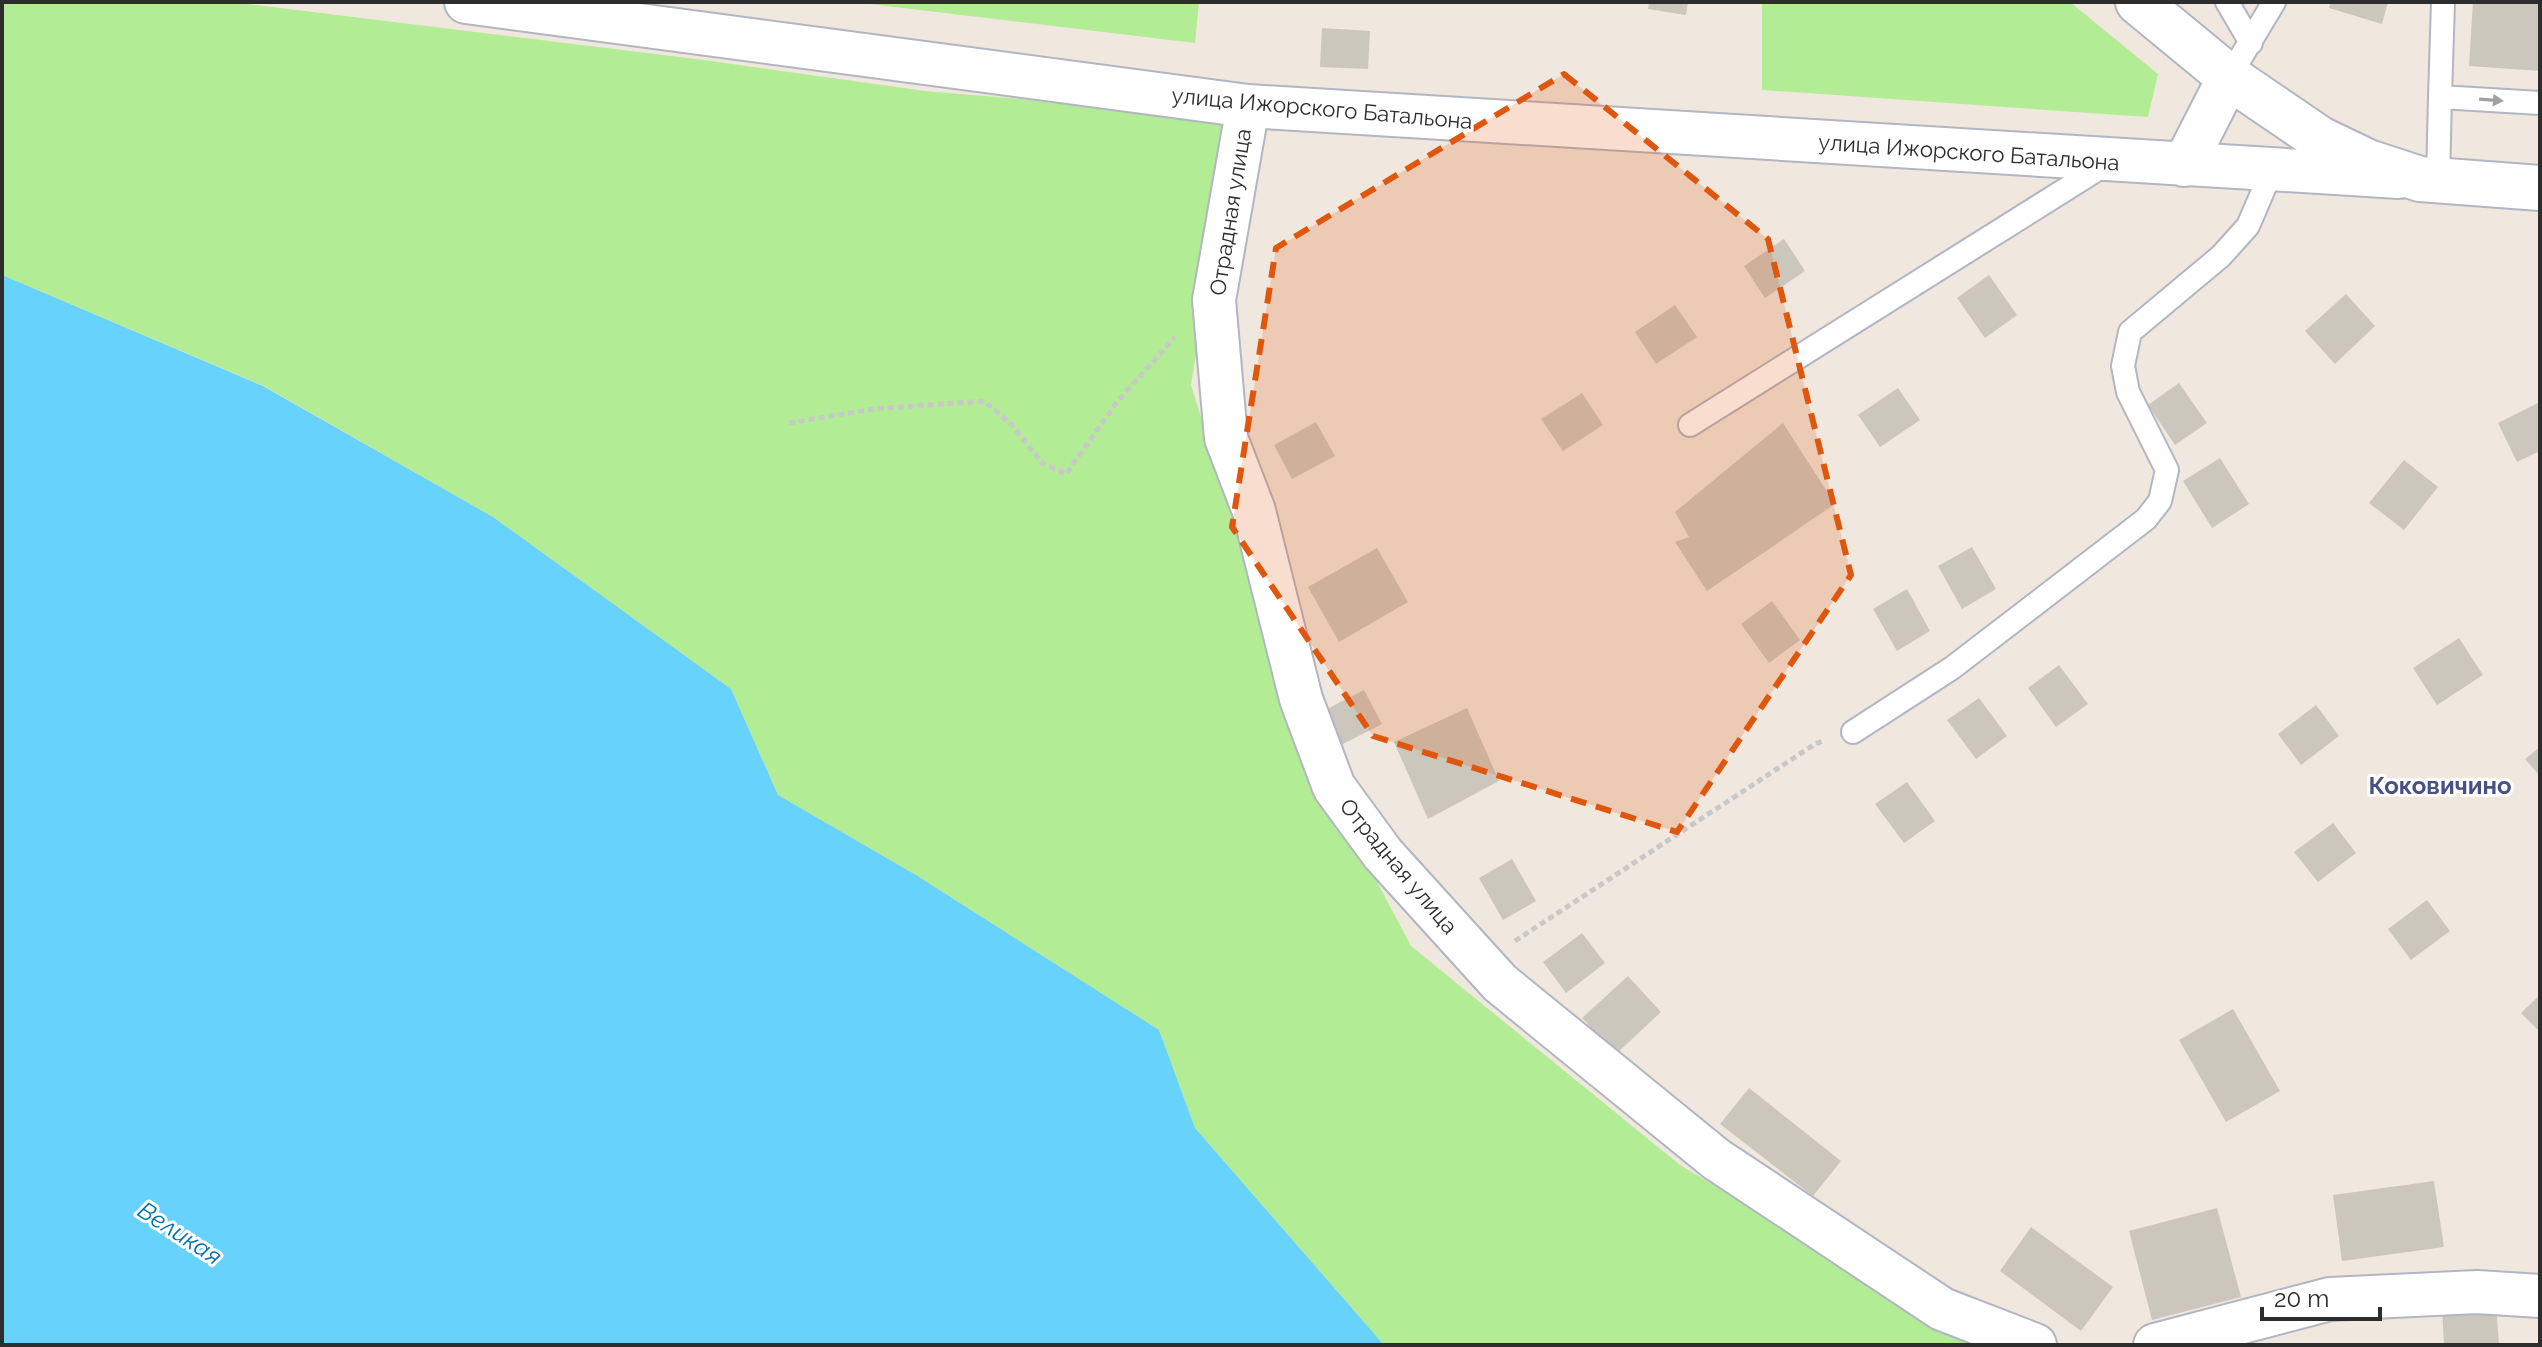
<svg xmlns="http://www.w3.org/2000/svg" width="2542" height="1347" viewBox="0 0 2542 1347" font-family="Raleway,sans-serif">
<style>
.green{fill:#b2ec95}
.water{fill:#67d2fc}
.building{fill:#cbc7bd}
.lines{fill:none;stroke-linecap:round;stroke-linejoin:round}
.service-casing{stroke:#b2b5c2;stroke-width:26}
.minor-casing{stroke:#b2b5c2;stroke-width:46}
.tertiary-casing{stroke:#b2b5c2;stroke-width:48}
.path{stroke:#c8c8c8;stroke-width:5;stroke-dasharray:6 4;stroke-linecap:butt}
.service{stroke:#fff;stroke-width:22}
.minor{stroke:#fff;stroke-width:42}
.tertiary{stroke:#fff;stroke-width:44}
.oneway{fill:#a0a0a0}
.marked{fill:#df570e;fill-opacity:0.2;stroke:#df570e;stroke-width:6;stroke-dasharray:16 10;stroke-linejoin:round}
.labels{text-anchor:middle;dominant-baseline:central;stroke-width:6;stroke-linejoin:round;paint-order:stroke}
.street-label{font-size:22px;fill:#2d2d2d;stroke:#fff}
.neighbourhood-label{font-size:24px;font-weight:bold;fill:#475184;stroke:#fff}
.water-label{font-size:24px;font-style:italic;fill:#0070ae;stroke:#fff}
</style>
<rect width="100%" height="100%" fill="#f0e8de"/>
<!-- green -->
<path class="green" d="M2 2H231L704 60 925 91 1020 99 1233 124 1191 385 1300 736 1411 946 1680 1165 1982 1345H1384L1195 1128 1159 1030 916 875 778 795 731 689 493 517 264 386 2 275Z
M853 2H1199L1195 43Z
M1762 2H2070L2158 74 2148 117 1762 90Z"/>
<!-- water -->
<path class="water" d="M2 275 263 386 493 517 731 689 778 795 916 875 1159 1030 1195 1128 1384 1345H2Z"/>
<!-- building -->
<path class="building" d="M1649 2H1688L1686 15 1648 9Z
M2331 2H2388L2382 24 2329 8Z
M2473 2H2540V71L2469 66Z
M1322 28 1370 31 1368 69 1320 67Z
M1784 239 1805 271 1765 298 1744 266Z
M1989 275 2017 315 1985 338 1957 298Z
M2346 294 2375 326 2335 364 2305 331Z
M1675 305 1697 337 1656 364 1635 332Z
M2179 383 2207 423 2175 445 2148 405Z
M1898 388 1920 420 1880 447 1858 415Z
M1582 393 1603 425 1563 451 1541 419Z
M2540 402V451L2517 462 2498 423Z
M1316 422 1335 456 1292 479 1274 445Z
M1783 423 1835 504 1707 591 1675 542 1689 537 1675 512Z
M2220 458 2249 504 2212 528 2183 481Z
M2404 460 2438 487 2404 530 2369 503Z
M1972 547 1996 589 1962 609 1938 566Z
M1377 548 1408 602 1339 642 1308 587Z
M1907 589 1930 631 1897 651 1873 609Z
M1772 601 1800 640 1769 663 1741 624Z
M2459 638 2483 675 2437 705 2413 668Z
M2059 665 2088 704 2056 727 2028 688Z
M1364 690 1382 724 1339 746 1321 712Z
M1979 698 2007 736 1976 759 1947 720Z
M2316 705 2339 736 2301 765 2278 734Z
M1467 708 1499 781 1428 819 1394 742Z
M2540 747V776L2525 759Z
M1907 782 1935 821 1904 843 1875 804Z
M2333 823 2356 853 2318 882 2294 852Z
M1512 859 1536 901 1503 920 1479 878Z
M2427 900 2450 931 2411 960 2388 929Z
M1582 933 1605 963 1566 993 1543 962Z
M1628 976 1661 1012 1616 1054 1582 1018Z
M2540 995V1032L2521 1013Z
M2233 1009 2280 1091 2226 1122 2179 1040Z
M1749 1088 1841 1161 1813 1196 1720 1124Z
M2434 1181 2444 1247 2342 1261 2333 1195Z
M2217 1208 2241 1297 2152 1320 2129 1231Z
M2031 1227 2113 1287 2081 1331 2000 1271Z
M2496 1305 2499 1345H2444L2442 1309Z"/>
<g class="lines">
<!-- service casing -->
<g class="service-casing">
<path id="service" d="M2227 2 2251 43
M2229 77 2274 2
M2440 97 2443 2
M2438 180 2440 97 2540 103
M1690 425 2106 164
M1853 732 1952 668 2146 519 2160 501 2167 470 2128 392 2123 366 2130 332 2221 256 2248 226 2272 170"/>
</g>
<!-- minor casing -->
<g class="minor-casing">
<path id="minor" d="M466 2 1248 106 2399 177
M1248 106 1214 300 1226 438 1254 511 1301 699 1334 787 1383 854 1500 983 1716 1159 1942 1309 2035 1345
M2184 165 2229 77
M2155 1345 2330 1299 2477 1292 2540 1296"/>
</g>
<!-- tertiary casing -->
<g class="tertiary-casing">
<path id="tertiary" d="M2138 2 2229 77 2320 139 2368 162 2420 179 2540 188"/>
</g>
<!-- path -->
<path class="path" d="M789 423 874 409 984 401 1012 425 1042 463 1066 474 1117 402 1175 337
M1515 941 1815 744 1825 740"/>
<!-- service -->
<use href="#service" class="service"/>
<!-- minor -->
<use href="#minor" class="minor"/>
<!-- tertiary -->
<use href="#tertiary" class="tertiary"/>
</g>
<!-- one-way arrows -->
<defs><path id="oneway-solid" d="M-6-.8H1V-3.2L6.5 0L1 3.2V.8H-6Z" transform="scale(2)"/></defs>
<use class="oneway" href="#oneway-solid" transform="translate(2491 100) rotate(4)"/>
<!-- marked area -->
<path class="marked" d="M1564 74 1768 239 1851 575 1677 832 1373 736 1232 527 1276 248Z"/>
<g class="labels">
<!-- street labels -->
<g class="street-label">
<text transform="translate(1322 108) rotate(5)">улица Ижорского Батальона</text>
<text transform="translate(1969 152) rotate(4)">улица Ижорского Батальона</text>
<text transform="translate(1230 212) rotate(-81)">Отрадная улица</text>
<text transform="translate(1399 866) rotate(50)">Отрадная улица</text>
</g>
<!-- neighbourhood labels -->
<g class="neighbourhood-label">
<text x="2440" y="785">Коковичино</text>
</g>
<!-- water labels -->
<g class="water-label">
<text transform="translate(180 1233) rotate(33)">Великая</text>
</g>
</g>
<!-- border -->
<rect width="2542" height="1347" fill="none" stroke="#2d2d2d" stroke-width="8"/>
<!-- scale -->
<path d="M2262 1307v12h118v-12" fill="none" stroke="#2d2d2d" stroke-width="4"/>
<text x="2274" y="1307" font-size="24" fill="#2d2d2d" stroke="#ffffff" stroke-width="6" paint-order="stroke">20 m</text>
</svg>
